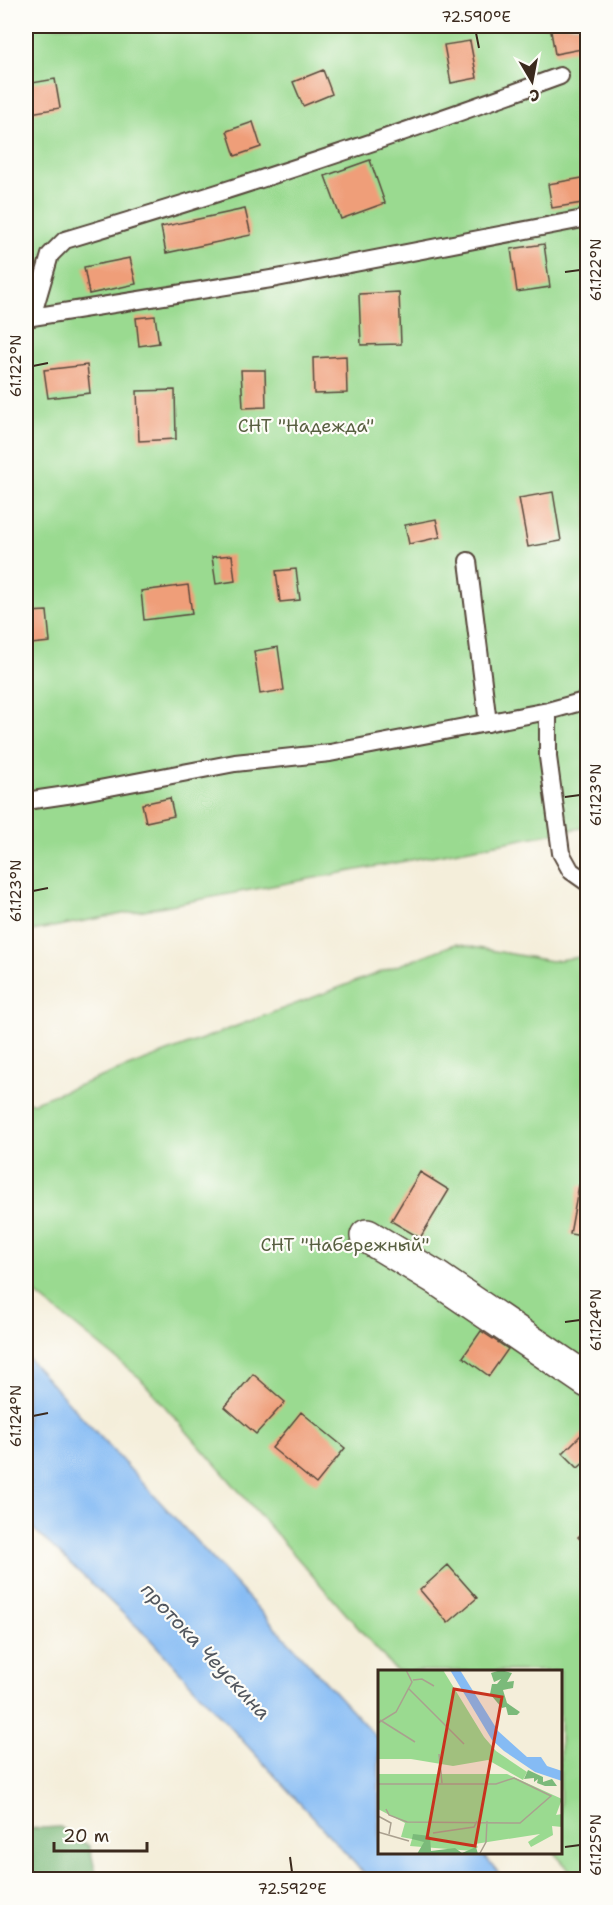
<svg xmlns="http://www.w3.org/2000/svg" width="613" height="1905" viewBox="0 0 613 1905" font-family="'Shantell Sans',sans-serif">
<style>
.green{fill:#9ada90;stroke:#6a8257;stroke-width:1.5}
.forest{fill:#7bba7a;stroke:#5b724c;stroke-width:1.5}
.water{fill:#85bbf4;stroke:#607289;stroke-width:1.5}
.building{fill:#ef9e79}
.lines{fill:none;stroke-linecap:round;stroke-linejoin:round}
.service-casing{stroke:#57473a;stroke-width:20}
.minor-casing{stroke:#57473a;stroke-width:36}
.service{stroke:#fff;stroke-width:16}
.minor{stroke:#fff;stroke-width:33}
.ticks{fill:none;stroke:#3b2a1e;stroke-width:2}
.labels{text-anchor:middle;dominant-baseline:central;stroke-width:4.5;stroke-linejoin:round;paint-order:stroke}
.park-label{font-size:18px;fill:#585f40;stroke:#fdfcf7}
.water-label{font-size:20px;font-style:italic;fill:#51565e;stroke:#fdfcf7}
.inset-road{fill:none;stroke:#aaa08f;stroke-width:1.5}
.view{fill:#c8321e;fill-opacity:0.15;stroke:#c8321e;stroke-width:3}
.inset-edge{fill:none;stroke:#3b2a1e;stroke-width:3}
.neatline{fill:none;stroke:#3b2a1e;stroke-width:2}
.ticks-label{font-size:15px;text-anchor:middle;fill:#3b2a1e}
</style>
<rect width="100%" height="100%" fill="#fdfcf7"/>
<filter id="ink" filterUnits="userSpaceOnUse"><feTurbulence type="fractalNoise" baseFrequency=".0167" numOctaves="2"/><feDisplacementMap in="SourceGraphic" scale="12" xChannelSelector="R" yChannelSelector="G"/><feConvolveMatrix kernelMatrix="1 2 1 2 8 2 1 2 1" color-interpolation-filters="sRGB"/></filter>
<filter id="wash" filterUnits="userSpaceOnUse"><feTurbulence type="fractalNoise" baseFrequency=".008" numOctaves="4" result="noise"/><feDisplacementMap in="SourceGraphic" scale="24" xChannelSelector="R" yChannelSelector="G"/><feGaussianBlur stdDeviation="1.35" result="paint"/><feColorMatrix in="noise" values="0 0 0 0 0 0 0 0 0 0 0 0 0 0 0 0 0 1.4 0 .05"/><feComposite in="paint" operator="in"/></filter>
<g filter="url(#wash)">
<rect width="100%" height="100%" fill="#f4eeda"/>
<!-- green -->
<path class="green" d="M26 26H587V827L26 932Z
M455 944 551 961 587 956V1879H578L554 1853 560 1852V1671H396L140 1378 26 1286V1101L32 1103Z"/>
<!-- forest -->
<path class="forest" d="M60 1827 89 1846 98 1879H26V1829Z"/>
<!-- water -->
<path class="water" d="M26 1356 379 1740V1852L482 1853 504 1879H369L149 1638 26 1522Z"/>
<g id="blocks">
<!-- building -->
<path class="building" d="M550 26H583L587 48 555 54Z
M470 41 477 78 451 83 444 45Z
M323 70 332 94 303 106 293 82Z
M55 79 60 108 31 113 26 84Z
M253 122 261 147 235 156 227 131Z
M370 160 385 203 341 219 325 176Z
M588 177V202L552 208 548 184Z
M245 209 251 235 166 253 161 227Z
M544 244 550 287 517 292 511 249Z
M130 258 136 284 89 294 84 267Z
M399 292 401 344 361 345 359 294Z
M155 316 159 343 139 346 136 318Z
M346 356 347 393 314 394 313 358Z
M87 365 90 393 48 398 44 370Z
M241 370H265L266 407 243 408Z
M175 390 176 439 139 441 137 391Z
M553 492 561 541 528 547 519 498Z
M436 519 440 537 409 544 405 525Z
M232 555 235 581 216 584 212 557Z
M296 569 300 600 280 602 276 571Z
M188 585 192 614 144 620 141 591Z
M47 611 50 642 31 644 28 612Z
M278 647 284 690 260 694 254 651Z
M170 798 174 816 146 822 142 804Z
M420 1172 449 1190 420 1238 391 1221Z
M579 1185 588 1187V1237L570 1234Z
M481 1331 508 1349 489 1376 463 1357Z
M253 1374 285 1402 256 1434 225 1407Z
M301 1412 345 1448 316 1484 272 1448Z
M588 1428V1459L578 1468 563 1453Z
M588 1528V1547L578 1537Z
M448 1565 477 1598 448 1623 420 1590Z"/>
</g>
</g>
<g filter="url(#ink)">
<use href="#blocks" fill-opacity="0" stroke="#57473a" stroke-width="1.5"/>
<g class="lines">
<!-- service casing -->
<g class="service-casing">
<path id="service" d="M32 317 50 255 65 240C232 190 397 136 560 76
M26 318 277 278 588 218
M468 561 488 723
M548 711V757L561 853 571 871 588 883
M26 801 73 794 235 763 330 753 548 711 588 700"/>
</g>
<!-- minor casing -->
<g class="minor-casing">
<path id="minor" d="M367 1236 435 1277 588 1381"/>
</g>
<!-- service -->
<use href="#service" class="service"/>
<!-- minor -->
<use href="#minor" class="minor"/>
</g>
</g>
<!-- ticks -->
<path class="ticks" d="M476 33 479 48M565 272 580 270M33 366 48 363M565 797 580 795M33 891 48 888M565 1322 580 1320M33 1416 48 1413M565 1847 580 1845M290 1857 292 1872"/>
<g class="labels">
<!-- park labels -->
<g class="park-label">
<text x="306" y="426">СНТ "Надежда"</text>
<text x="345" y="1245">СНТ "Набережный"</text>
</g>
<!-- water labels -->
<g class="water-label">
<text transform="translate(206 1651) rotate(47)">протока Чеускина</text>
</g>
</g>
<!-- overview -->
<g transform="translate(378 1670)">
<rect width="184" height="184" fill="#f4eeda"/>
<path d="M0 0H65L106 67 118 81 149 102 145 110 110 90 75 96 33 89H0ZM0 104H129L184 129 178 145 184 144V157L174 156 175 165 153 177 150 172 162 164 97 174 100 177 95 181 32 176 34 169 23 167 27 153 0 139Z" fill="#9ada90"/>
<path d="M123 0 134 3 129 12 136 11 135 18 125 20 129 33 142 42 139 45H130L128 37 124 38 112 24 114 14H119L123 9 116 12 113 3ZM150 100 165 107V112L174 109 179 116H167L159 113 160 109 156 112V108L146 109ZM35 164 52 166 53 181 77 178 84 183 98 177 100 184H39L46 172 34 169Z" fill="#7bba7a"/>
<path d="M72 0H82L120 61 149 87H163L169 96 184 101V111L157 102 126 81 114 70Z" fill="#85bbf4"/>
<path class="inset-road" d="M35 10 44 9 56 16M30 18 86 74M2 50 37 72M0 53 18 42 34 12 28 0M61 84 64 113M0 114H118L136 108 173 126 142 153 29 152 11 145 8 139M0 146 13 153 11 164M0 162 31 171M55 163 96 157 99 151M101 185 108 172 109 151"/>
<path class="view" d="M76 19 124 27 97 176 49 168Z"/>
<rect width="184" height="184" class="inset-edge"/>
</g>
<!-- margin -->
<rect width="613" height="1905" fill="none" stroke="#fdfcf7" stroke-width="66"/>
<!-- north arrow -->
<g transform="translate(532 81) rotate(170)" stroke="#fdfcf7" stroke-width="4.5" paint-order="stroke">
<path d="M0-4.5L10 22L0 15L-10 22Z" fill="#3b2a1e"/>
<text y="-9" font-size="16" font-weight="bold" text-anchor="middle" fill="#3b2a1e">С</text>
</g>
<!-- scale -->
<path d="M54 1842v9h93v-9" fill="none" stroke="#3b2a1e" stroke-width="3"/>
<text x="63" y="1842" font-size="18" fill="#3b2a1e" stroke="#fdfcf7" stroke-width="4.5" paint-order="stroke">20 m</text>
<rect x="33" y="33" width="547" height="1839" class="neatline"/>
<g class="ticks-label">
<text x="476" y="22">72.590°E</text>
<text transform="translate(596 270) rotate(-90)" y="5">61.122°N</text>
<text transform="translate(16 366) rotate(-90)" y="5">61.122°N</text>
<text transform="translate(596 795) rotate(-90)" y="5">61.123°N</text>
<text transform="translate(16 891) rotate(-90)" y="5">61.123°N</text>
<text transform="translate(596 1320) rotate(-90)" y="5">61.124°N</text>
<text transform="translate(16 1416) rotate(-90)" y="5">61.124°N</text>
<text transform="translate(596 1845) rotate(-90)" y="5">61.125°N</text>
<text x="292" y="1894">72.592°E</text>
</g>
</svg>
